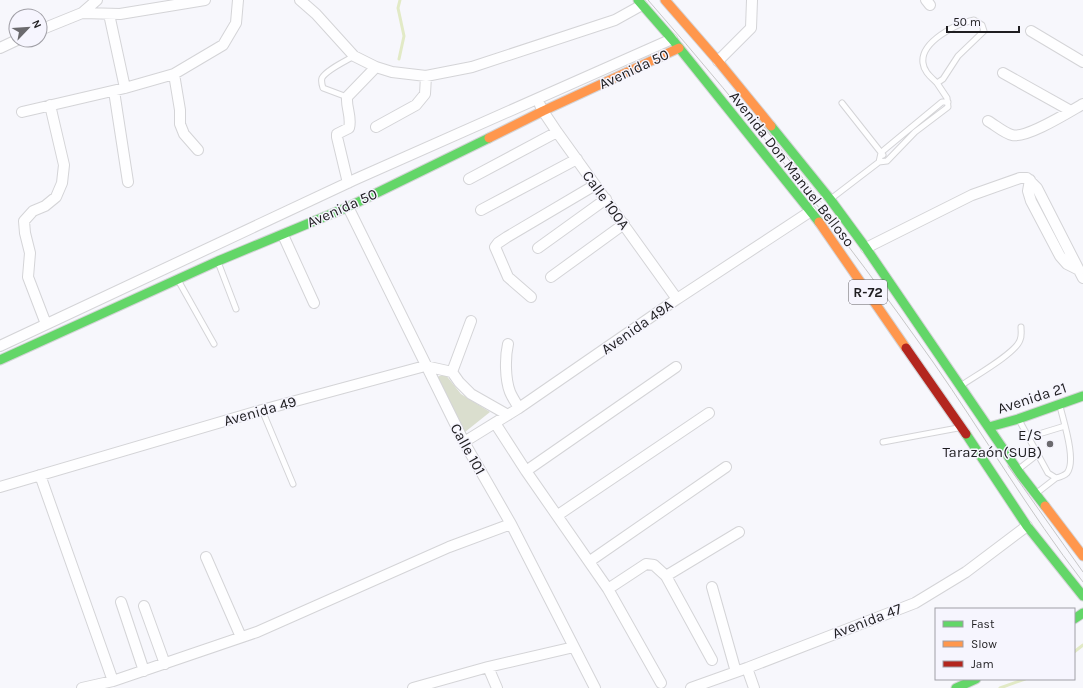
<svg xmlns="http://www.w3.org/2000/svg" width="1083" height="688" viewBox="0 0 1083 688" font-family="Karla,sans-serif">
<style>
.green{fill:#dadece}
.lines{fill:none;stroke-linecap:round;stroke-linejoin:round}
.stream{stroke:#e2eac6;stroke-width:3}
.lane-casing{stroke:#d4d4d7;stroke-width:7}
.street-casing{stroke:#d4d4d7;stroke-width:12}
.fast-casing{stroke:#d4d4d7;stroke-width:11}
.slow-casing{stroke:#d4d4d7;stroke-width:11}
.jam-casing{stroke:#d4d4d7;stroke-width:11}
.lane{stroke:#fefeff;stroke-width:5}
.street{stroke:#fefeff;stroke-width:10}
.fast{stroke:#63d668;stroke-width:9}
.slow{stroke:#ff974d;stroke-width:9}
.jam{stroke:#b3261e;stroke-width:9}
.tram{stroke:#c7c7c8;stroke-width:1}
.poi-dot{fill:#6b6a6e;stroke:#f6f5fe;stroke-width:1.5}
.labels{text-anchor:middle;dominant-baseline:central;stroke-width:3;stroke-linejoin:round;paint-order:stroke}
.shield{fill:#f6f5fe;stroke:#605e63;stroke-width:1}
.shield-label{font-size:14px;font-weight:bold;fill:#1f1e21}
.street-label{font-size:15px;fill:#1f1e21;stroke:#f6f5fe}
.poi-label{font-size:15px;fill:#1f1e21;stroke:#f6f5fe;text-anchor:end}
</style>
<rect width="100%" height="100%" fill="#f7f7fc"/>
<!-- green -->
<path class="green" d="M445 374 461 394 490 412 465 432 437 377Z"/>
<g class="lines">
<!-- stream -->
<path class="stream" d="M399 59 404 36 398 8 400 0
M1074 652 1083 645
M1000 688 1025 679"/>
<!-- lane casing -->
<g class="lane-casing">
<path id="lane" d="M347 97 323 88C322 85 321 81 322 78 326 70 346 61 354 56
M842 103 883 155
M879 162 881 153 884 150 942 102H948
M832 198 879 162 887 161 915 132 948 107 947 98 937 83 943 79 958 56 984 31 982 25 974 20C957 23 920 42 923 63 924 72 931 77 937 83
M218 262 236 309
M178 280 214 344
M962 385C975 376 1016 353 1020 340 1022 336 1021 331 1021 327
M262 410 293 484
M1019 420 1048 473 1056 478C1060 477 1064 476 1067 473 1077 461 1063 420 1060 406
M1029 437 1065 426
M883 442 958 428
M1020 468 1038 454
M1038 492 1056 478"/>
</g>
<!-- street casing -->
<g class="street-casing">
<path id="street" d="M300 0 316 14 354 56 376 67 392 72 426 76 472 67 615 20 642 5
M926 0 930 5
M82 13 97 0
M109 14 125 88
M40 30 82 13 120 14 205 0
M1031 31 1083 62
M0 48 17 40
M718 61 751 28 752 0
M1003 73 1071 111
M174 74 180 110V124L184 134 198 150
M114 91 128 182
M540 105 543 111 557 132 677 299
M22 112 125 88 174 74 223 45 236 23 238 0
M988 121C995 125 1004 133 1012 135 1026 139 1069 112 1083 104
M376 127 416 105 425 94 426 76
M469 179 557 132
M1030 180 1028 191 1031 201 1060 256 1067 264 1079 270
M348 183 337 137V134L349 128C352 117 346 108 347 97L376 67
M348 207 464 442 511 524 595 688
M481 210 577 159
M283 235 314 303
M538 248 606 199
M866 248 972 195 1020 178H1027L1037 188 1083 278
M551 277 624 224
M531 297 508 277 495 247 498 243 507 237 595 185
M46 324 28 277 30 253 25 233 24 221 33 211 45 206 56 197 62 183 64 165 50 105
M508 344C505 357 505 379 510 392 512 397 516 403 519 408
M0 346 356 179 672 39
M452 372 471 321
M495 423 526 471 608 589 661 683
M464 442 519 408 677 299 811 211
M526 471 676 367
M40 475 113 681
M0 487 262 410 425 366 452 372 459 382 471 394 508 415
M558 515 709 413
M206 557 241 637
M590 561 726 467
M666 576 739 532
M712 587 736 672
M608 589 646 564 654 565 666 576 712 660
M121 602 144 671
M144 606 165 664
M488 667 497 688
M747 668 754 688
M82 688 113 681 257 632 449 547 511 524
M413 688 488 667 574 647
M691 688 747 668 915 603 966 572 1027 526"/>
</g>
<!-- fast casing -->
<g class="fast-casing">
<path id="fast" d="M638 0 672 39 819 222
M771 126 830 199 866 248 1021 475 1045 506
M0 360 218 261 348 207 489 138
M989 427 1018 419 1083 396
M966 434 1027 526 1083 596
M1074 619 1083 613
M956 688 976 679"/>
</g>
<!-- slow casing -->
<g class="slow-casing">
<path id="slow" d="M665 0 718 61 771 126
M489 138 543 111 679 48
M819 222 906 348
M1045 506 1083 556"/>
</g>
<!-- jam casing -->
<g class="jam-casing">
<path id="jam" d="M906 348 966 434"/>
</g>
<!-- lane -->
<use href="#lane" class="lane"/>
<!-- street -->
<use href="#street" class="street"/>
<!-- fast -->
<use href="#fast" class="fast"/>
<!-- slow -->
<use href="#slow" class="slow"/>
<!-- jam -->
<use href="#jam" class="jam"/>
<!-- tram -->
<path class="tram" d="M648 0C749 115 844 236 933 362 984 435 1029 512 1083 582
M758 119 821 202
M1008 466 1083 572"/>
</g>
<!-- markers -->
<circle class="poi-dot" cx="1050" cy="444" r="4"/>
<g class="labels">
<!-- shield labels -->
<rect class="shield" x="849" y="280" width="38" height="24" rx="3"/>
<g class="shield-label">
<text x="868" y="292">R-72</text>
</g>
<!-- street labels -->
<g class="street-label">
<text transform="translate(634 69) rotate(-25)">Avenida 50</text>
<text transform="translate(792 169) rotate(52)">Avenida Don Manuel Belloso</text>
<text transform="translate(606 200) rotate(54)">Calle 100A</text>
<text transform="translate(342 208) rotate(-24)">Avenida 50</text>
<text transform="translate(637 327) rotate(-35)">Avenida 49A</text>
<text transform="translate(1032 398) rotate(-18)">Avenida 21</text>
<text transform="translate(260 411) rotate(-16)">Avenida 49</text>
<text transform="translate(468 449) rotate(61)">Calle 101</text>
<text transform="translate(867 621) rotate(-21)">Avenida 47</text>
</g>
<!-- poi labels -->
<g class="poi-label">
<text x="1042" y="435">E/S<tspan x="1042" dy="17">Tarazaón(SUB)</tspan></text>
</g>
</g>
<!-- legend -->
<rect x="935" y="608" width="140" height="72" fill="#f6f5fe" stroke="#a09fa6"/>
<rect x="943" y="621" width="20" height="6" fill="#63d668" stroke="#a09fa6"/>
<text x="971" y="628" font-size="12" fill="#1f1e21">Fast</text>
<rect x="943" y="641" width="20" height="6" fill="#ff974d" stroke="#a09fa6"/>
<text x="971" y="648" font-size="12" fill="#1f1e21">Slow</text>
<rect x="943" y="661" width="20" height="6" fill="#b3261e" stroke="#a09fa6"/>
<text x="971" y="668" font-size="12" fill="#1f1e21">Jam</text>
<!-- north arrow -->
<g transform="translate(28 28) rotate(65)"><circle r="19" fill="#f6f5fe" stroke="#a09fa6"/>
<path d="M0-3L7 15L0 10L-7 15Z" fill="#6b6a6e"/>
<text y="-6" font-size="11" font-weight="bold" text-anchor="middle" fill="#1f1e21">N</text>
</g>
<!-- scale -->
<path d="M947 26v6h72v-6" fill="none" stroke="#1f1e21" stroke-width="2"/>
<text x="953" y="26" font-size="12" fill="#1f1e21" stroke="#f6f5fe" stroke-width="3" paint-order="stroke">50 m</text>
</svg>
